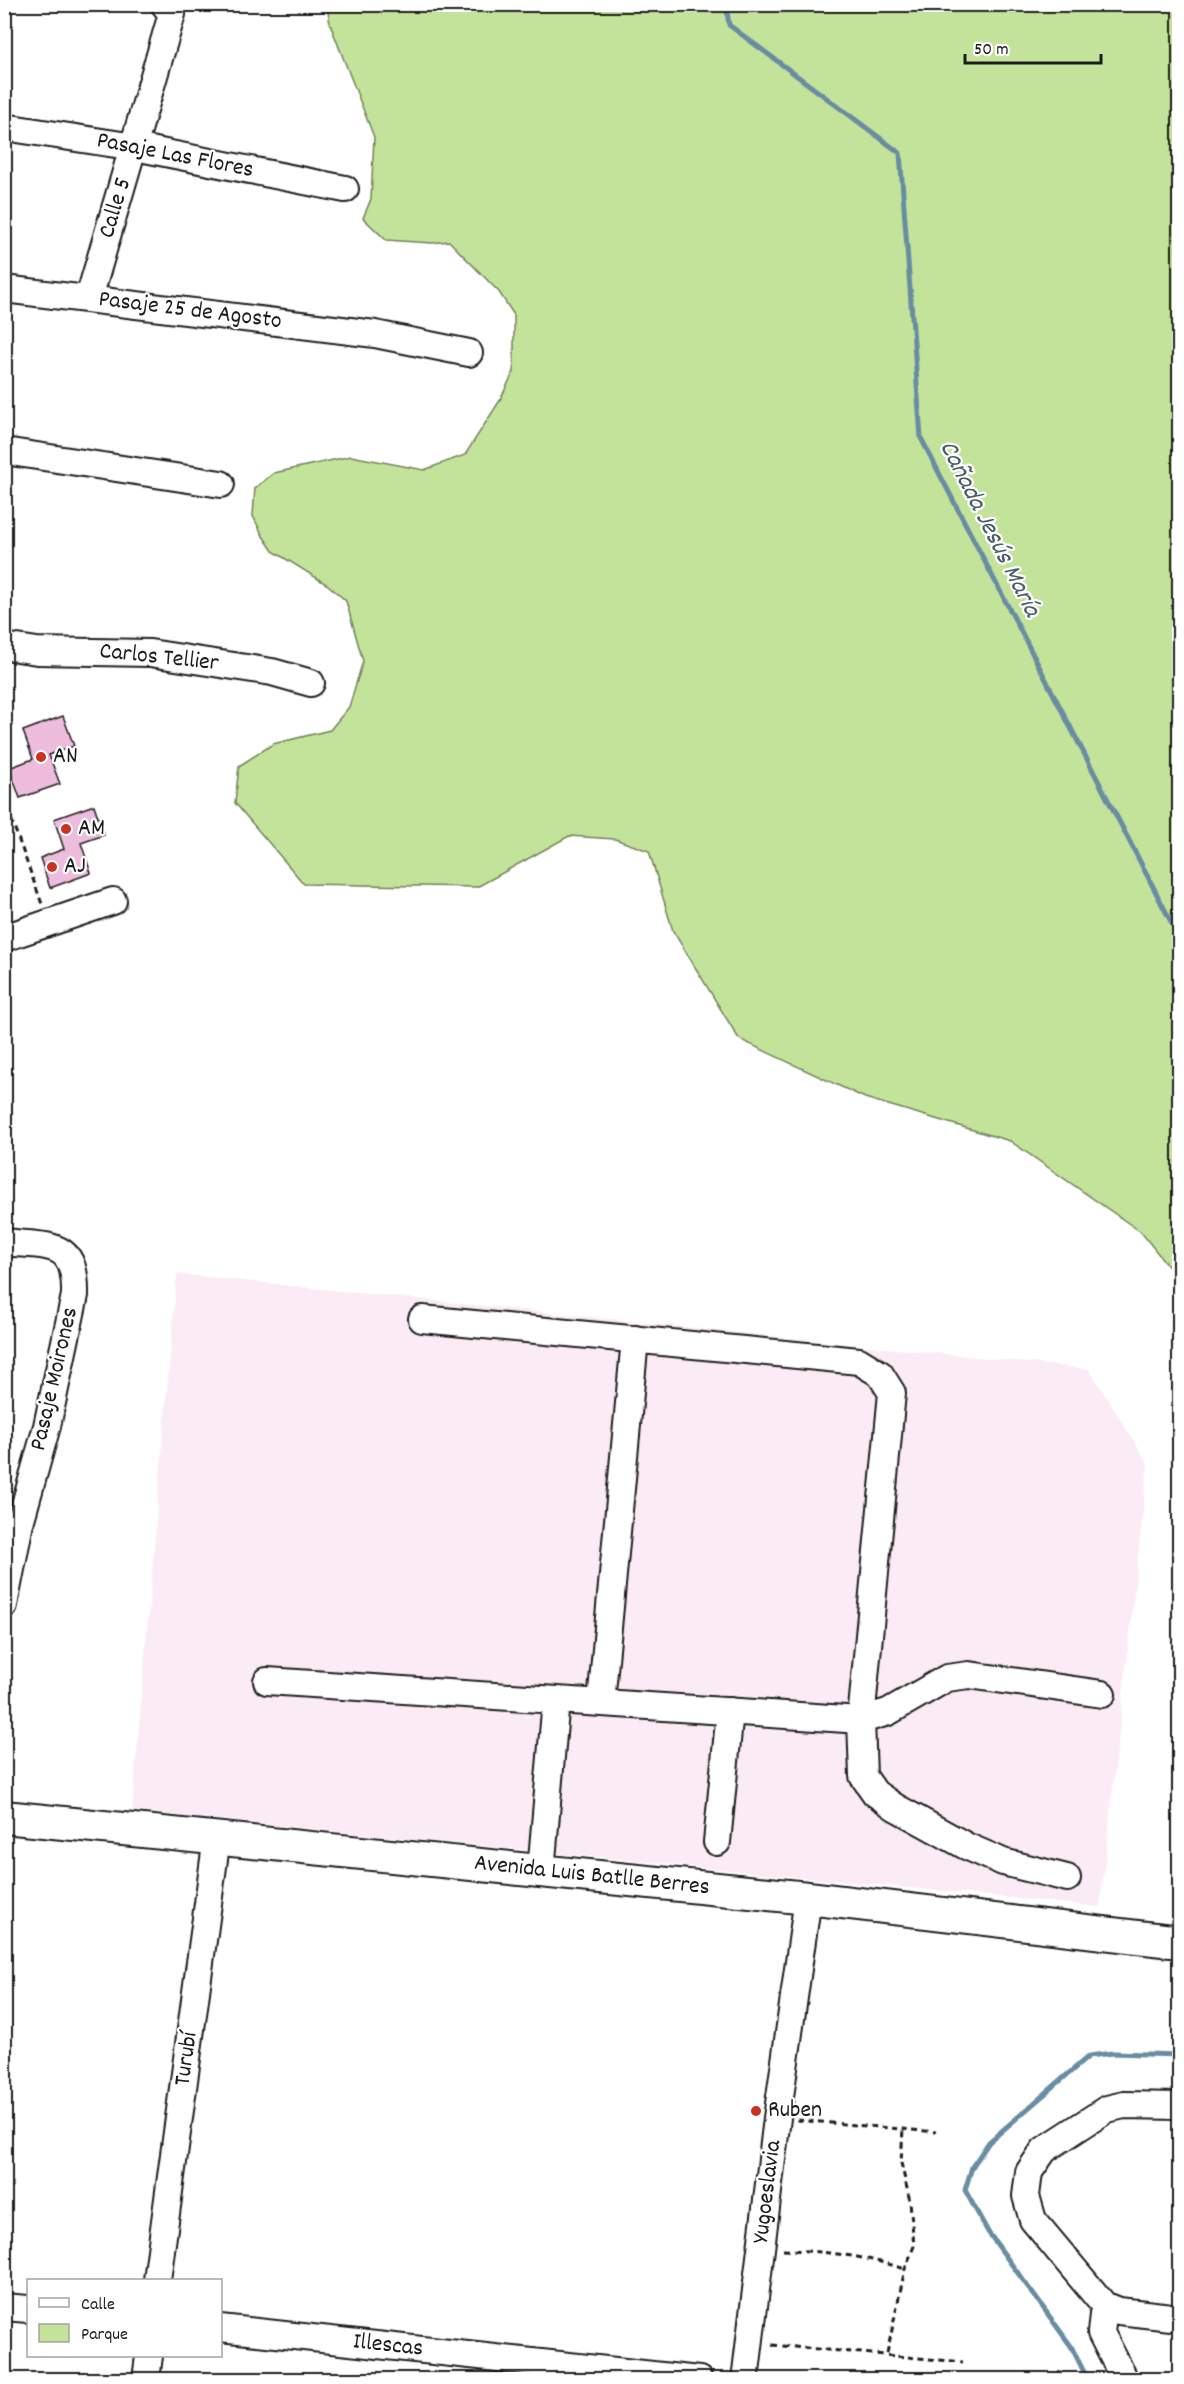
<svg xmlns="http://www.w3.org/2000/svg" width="1184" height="2384" viewBox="0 0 1184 2384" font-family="Dekko,sans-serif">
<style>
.built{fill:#faebf5}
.green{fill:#c4e39a;stroke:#70805b;stroke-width:1.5}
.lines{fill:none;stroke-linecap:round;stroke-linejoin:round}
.stream{stroke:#688ca2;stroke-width:5}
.building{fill:#eebdde;stroke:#1c1c1c;stroke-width:1.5}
.minor-casing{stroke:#1c1c1c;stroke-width:30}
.major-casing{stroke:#1c1c1c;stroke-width:36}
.path{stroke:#1c1c1c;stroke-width:3;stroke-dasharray:6 4.5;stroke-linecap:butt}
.minor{stroke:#fff;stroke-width:26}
.major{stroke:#fff;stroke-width:32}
.poi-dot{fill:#c8321e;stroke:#fff;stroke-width:2}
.labels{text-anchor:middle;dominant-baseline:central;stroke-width:4.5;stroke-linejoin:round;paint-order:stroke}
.street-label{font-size:24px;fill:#1c1c1c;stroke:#fff}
.poi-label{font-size:24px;fill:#1c1c1c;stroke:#fff;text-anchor:start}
.water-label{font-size:26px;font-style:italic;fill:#485d6a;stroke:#fff}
</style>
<rect width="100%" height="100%" fill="#fff"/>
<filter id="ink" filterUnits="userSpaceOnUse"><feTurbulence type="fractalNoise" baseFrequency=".0167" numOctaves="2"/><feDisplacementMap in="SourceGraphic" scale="12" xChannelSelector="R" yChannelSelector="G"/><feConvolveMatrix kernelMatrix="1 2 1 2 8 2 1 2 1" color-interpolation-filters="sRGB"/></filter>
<g filter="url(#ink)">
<!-- built -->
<path class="built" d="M177 1274 1089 1369 1148 1464 1100 1907 132 1811Z"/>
<!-- green -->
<path class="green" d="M327 5H1179V1280L1141 1232 1010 1141 865 1098 739 1039 673 931 649 851 615 839 569 836 477 887 304 884 235 803 239 766 273 744 330 730 349 707 363 661 346 601 328 585 273 551 263 536 253 516 255 488 274 473 351 456 424 470 465 455 499 402 514 371V315L499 292 449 241 432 243 386 240 363 218 371 199 374 137 330 24Z"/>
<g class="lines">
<!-- stream -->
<path class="stream" d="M726 4 729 25 900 153 921 438 1180 939
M1088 2380 1071 2346 988 2232 965 2190 972 2167 989 2142 1089 2056 1113 2053 1180 2055"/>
</g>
<!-- building -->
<path class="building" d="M63 716 74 746 49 755 60 784 20 798 9 768 33 759 23 731Z
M94 805 104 835 81 843 91 873 50 888 40 858 64 849 54 819Z"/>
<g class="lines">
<!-- minor casing -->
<g class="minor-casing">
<path id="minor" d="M4 127 135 147 345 189
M4 289 375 334 469 353
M89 298 172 14 164 4
M4 451 221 484
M4 646 37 651 150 653 272 672 311 683
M4 938 113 901
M4 1242C50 1247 76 1239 75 1295L47 1426 20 1523 4 1605
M422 1319 859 1361 880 1374 892 1393 861 1720 863 1776 875 1793 895 1807 966 1846 1003 1862 1067 1878
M267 1681 861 1720 888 1712 947 1678 969 1675 1102 1694
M601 1703 635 1339
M717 1842 730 1711
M541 1871 556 1700
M1180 2106 1124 2105 1107 2109 1044 2150 1029 2172 1026 2196 1033 2220 1104 2305 1119 2311 1180 2318
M157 2280 217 1837
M1104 2305 1101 2333 1125 2380
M4 2307 28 2309
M220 2328 699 2380
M146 2380 149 2356
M745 2380 777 2118 808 1898"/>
</g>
<!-- major casing -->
<g class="major-casing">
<path id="major" d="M4 1817 808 1898 1180 1942"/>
</g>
<!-- path -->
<path class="path" d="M4 799 42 904
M4 1462 15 1463
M797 2120 936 2132
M783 2250C825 2251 865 2256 905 2269
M772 2345 963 2362
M887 2353 905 2269 914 2246 910 2201 901 2163 903 2129"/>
<!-- minor -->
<use href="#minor" class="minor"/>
<!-- major -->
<use href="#major" class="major"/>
</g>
</g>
<!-- markers -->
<g class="poi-dot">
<circle cx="41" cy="757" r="6"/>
<circle cx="66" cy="829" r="6"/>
<circle cx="52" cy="867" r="6"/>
<circle cx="756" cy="2111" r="6"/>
</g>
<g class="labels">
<!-- street labels -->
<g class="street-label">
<text transform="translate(175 156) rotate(11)">Pasaje Las Flores</text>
<text transform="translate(116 208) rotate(-73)">Calle 5</text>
<text transform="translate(190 311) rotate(7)">Pasaje 25 de Agosto</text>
<text transform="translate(159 658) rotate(6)">Carlos Tellier</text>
<text transform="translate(55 1379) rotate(-77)">Pasaje Moirones</text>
<text transform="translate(592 1876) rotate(6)">Avenida Luis Batlle Berres</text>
<text transform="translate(187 2059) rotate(-82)">Turubí</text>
<text transform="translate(768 2192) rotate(-83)">Yugoeslavia</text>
<text transform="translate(388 2346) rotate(6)">Illescas</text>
</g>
<!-- poi labels -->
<g class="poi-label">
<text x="53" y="757">AN</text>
<text x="78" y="829">AM</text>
<text x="64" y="867">AJ</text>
<text x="768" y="2111">Ruben</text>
</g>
<!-- water labels -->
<g class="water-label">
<text transform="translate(989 529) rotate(63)">Cañada Jesús María</text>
</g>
</g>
<!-- margin -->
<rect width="1184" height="2384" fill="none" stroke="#fff" stroke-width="24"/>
<rect x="12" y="12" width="1160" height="2360" fill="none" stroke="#1c1c1c" stroke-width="2" filter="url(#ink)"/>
<!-- legend -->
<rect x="27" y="2279" width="195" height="78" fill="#ffffff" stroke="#a4a4a4" stroke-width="1.5"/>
<rect x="39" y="2298" width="30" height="9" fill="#ffffff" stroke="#a4a4a4" stroke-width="1.5"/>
<text x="81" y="2309" font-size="18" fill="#1c1c1c">Calle</text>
<rect x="39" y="2324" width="30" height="18" fill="#c4e39a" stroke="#a4a4a4" stroke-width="1.5"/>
<text x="81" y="2339" font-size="18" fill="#1c1c1c">Parque</text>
<!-- scale -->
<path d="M965 54v9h136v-9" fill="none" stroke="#1c1c1c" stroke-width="3"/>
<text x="974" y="54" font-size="18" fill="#1c1c1c" stroke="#ffffff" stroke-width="4.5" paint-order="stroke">50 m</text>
</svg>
